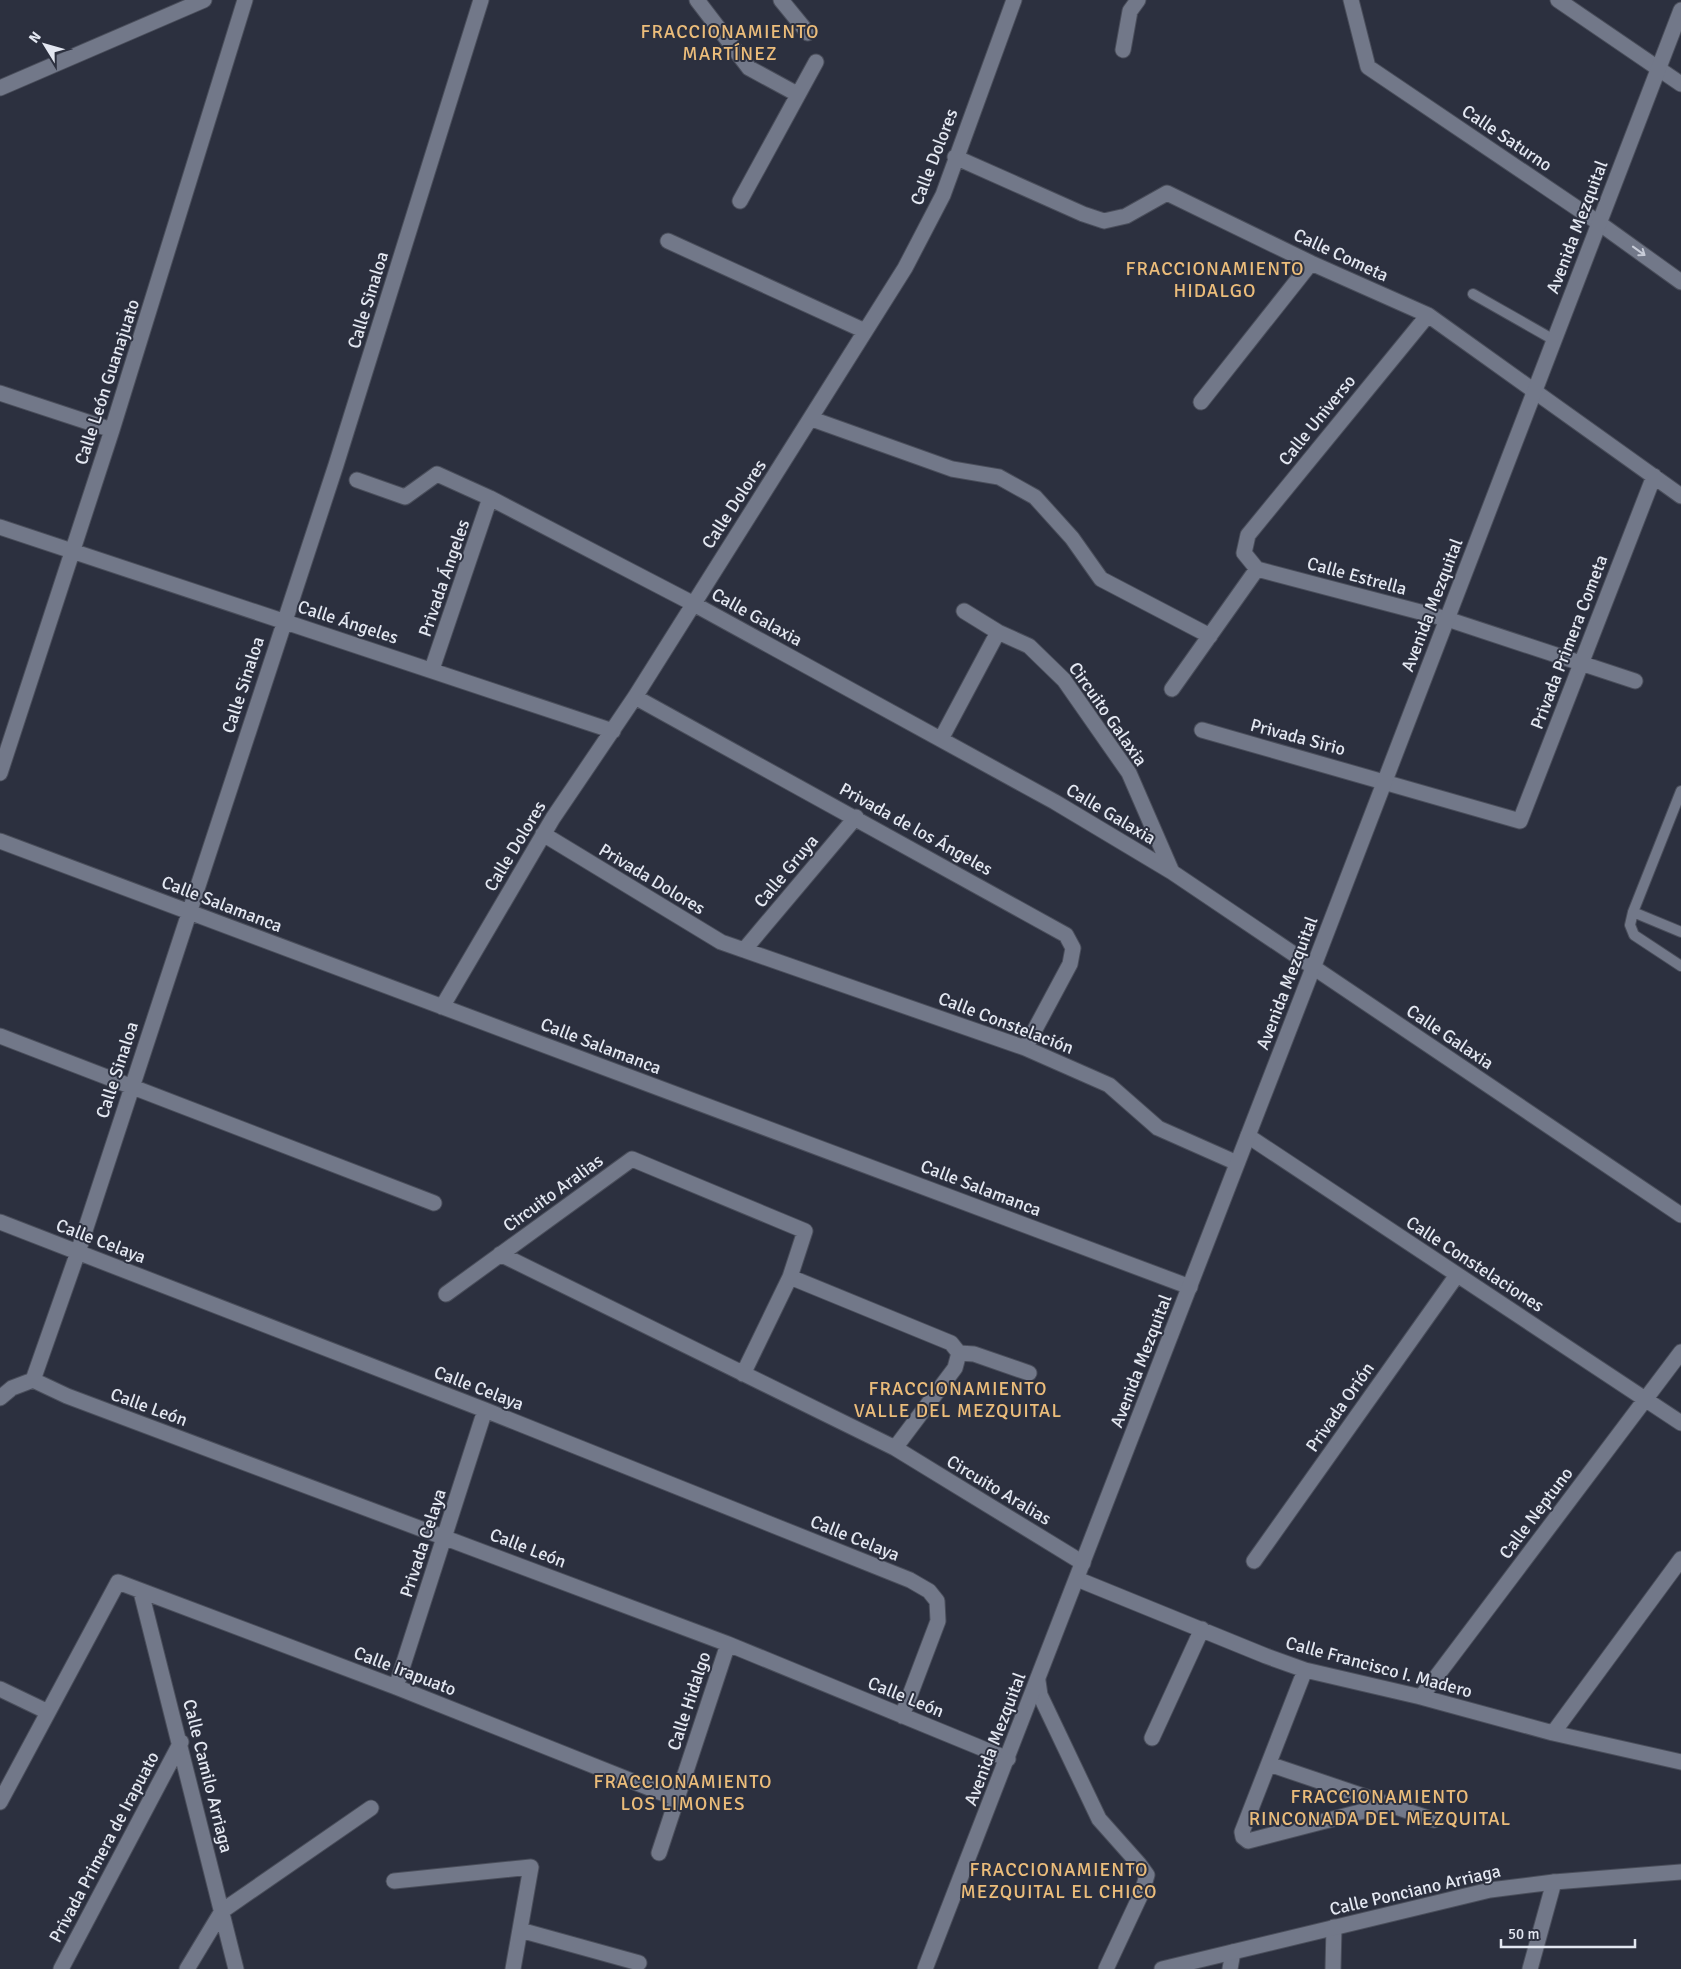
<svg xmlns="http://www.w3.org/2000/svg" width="1681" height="1969" viewBox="0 0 1681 1969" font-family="Signika,sans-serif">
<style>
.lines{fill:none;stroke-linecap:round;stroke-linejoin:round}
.lane-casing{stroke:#4a4e5b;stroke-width:12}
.street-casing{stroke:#4a4e5b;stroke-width:17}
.secondary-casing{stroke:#4a4e5b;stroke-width:17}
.lane{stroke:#727889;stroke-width:10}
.street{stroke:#727889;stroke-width:15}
.secondary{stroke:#727889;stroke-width:15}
.oneway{stroke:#c7cbd7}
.labels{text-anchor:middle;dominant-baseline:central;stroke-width:4;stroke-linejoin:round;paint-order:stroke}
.street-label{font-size:18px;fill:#e3e7f1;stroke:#2c303f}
.neighbourhood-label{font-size:19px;letter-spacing:1px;fill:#ebbc7a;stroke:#2c303f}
</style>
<rect width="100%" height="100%" fill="#2c303f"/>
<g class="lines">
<!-- lane casing -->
<g class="lane-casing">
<path id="lane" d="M1473 294 1554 340
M1681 791 1633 912 1630 925 1634 935 1681 966
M1633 912 1681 932"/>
</g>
<!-- street casing -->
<g class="street-casing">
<path id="street" d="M697 0 749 68 797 94
M781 0 808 33
M1351 0 1368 67 1599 223 1681 282
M1558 0 1681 84
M1123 50 1130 11 1138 0
M955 157 1083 214 1104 221 1126 216 1167 193 1311 263 1428 315 1681 496
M740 201 816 62
M668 241 865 331
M1428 315 1248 535 1244 553 1257 569 1447 619 1635 681
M0 393 112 430
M1201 402 1311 263
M812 419 952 469 999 477 1035 497 1072 538 1101 579 1210 636
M357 480 405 497 437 474 490 498 692 603 1055 802 1172 872 1681 1215
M0 527 613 731
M964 611 998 632 1029 646 1064 680 1129 773 1172 872
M432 669 490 498
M1172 689 1257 569
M635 697 1066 935 1073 948 1070 964 1025 1048
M1202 730 1520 821 1654 476
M941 739 998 632
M0 773 112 430 245 0
M543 834 721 942 1025 1048 1109 1085 1158 1128 1237 1163
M0 841 1190 1287
M744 950 856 817
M442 1007 553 818 635 697 905 268 943 195 1014 0
M0 1036 434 1203
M1248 1136 1681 1423
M0 1222 485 1410 910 1580 929 1591 937 1601 938 1621 902 1716
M500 1254 895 1448 1083 1563
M790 1277 951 1343 959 1353
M446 1294 632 1159 805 1231 790 1277 743 1374
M959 1353 974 1354 1029 1373
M33 1380 78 1252 336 465 481 0
M33 1380 67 1396 728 1644 1008 1759
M0 1398 12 1388 33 1380
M895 1448 955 1368 959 1353
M1254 1561 1457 1275
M1077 1579 1266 1656 1305 1670 1421 1697 1553 1733 1681 1762
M141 1592 236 1969
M1305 1670 1242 1832 1243 1837 1248 1841 1387 1805
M1038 1681 1040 1695 1099 1819 1139 1864 1147 1875 1142 1892 1106 1969
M396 1687 485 1410
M0 1689 48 1712
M1421 1697 1681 1352
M1553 1733 1681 1559
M1152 1738 1202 1629
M1269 1764 1434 1820
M0 1802 118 1582 396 1687 677 1799
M659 1853 728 1644
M394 1881 531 1867 513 1969
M520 1930 639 1963
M61 1969 181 1742
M187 1969 222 1911 371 1808
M1230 1969 1233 1952
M1333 1969 1334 1927
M1530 1969 1554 1882"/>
</g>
<!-- secondary casing -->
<g class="secondary-casing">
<path id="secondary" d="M0 88 204 0
M925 1969 1313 968 1681 10
M1162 1969 1490 1890 1554 1882 1681 1872"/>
</g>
<!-- lane -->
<use href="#lane" class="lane"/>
<!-- street -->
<use href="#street" class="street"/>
<!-- secondary -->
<use href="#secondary" class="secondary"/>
</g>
<!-- one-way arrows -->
<defs><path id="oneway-shaft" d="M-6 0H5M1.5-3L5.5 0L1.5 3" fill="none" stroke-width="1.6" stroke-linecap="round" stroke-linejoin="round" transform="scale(1.25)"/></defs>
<use class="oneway" href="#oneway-shaft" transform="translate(1639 251) rotate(36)"/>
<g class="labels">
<!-- street labels -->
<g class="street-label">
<text transform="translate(1507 138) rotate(34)">Calle Saturno</text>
<text transform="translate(934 157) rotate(-69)">Calle Dolores</text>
<text transform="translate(1577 227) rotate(-69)">Avenida Mezquital</text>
<text transform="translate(1341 255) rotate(25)">Calle Cometa</text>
<text transform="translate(368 300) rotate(-73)">Calle Sinaloa</text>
<text transform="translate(107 382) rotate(-72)">Calle León Guanajuato</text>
<text transform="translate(1317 420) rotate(-51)">Calle Universo</text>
<text transform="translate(734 504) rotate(-57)">Calle Dolores</text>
<text transform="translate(1357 576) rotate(15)">Calle Estrella</text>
<text transform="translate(444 578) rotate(-71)">Privada Ángeles</text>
<text transform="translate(1432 605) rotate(-69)">Avenida Mezquital</text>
<text transform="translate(757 617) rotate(29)">Calle Galaxia</text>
<text transform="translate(348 622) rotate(18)">Calle Ángeles</text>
<text transform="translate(1569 642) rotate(-69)">Privada Primera Cometa</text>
<text transform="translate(243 685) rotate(-72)">Calle Sinaloa</text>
<text transform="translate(1108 714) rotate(55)">Circuito Galaxia</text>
<text transform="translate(1298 737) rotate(15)">Privada Sirio</text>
<text transform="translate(1111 814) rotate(31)">Calle Galaxia</text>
<text transform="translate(916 829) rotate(29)">Privada de los Ángeles</text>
<text transform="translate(515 846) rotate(-59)">Calle Dolores</text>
<text transform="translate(786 871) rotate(-50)">Calle Gruya</text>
<text transform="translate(652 879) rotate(31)">Privada Dolores</text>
<text transform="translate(222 904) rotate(21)">Calle Salamanca</text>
<text transform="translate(1287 983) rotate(-69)">Avenida Mezquital</text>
<text transform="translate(1006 1023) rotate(21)">Calle Constelación</text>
<text transform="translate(1450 1037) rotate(34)">Calle Galaxia</text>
<text transform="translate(601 1046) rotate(21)">Calle Salamanca</text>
<text transform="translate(117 1070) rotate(-72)">Calle Sinaloa</text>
<text transform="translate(981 1188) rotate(21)">Calle Salamanca</text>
<text transform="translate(553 1193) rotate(-36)">Circuito Aralias</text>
<text transform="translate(101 1241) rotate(21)">Calle Celaya</text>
<text transform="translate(1475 1264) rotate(33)">Calle Constelaciones</text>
<text transform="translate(1141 1361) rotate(-69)">Avenida Mezquital</text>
<text transform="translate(479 1388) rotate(21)">Calle Celaya</text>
<text transform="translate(149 1407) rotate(20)">Calle León</text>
<text transform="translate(1340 1407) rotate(-55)">Privada Orión</text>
<text transform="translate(999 1490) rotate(31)">Circuito Aralias</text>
<text transform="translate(1536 1513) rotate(-53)">Calle Neptuno</text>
<text transform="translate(855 1538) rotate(22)">Calle Celaya</text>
<text transform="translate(423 1543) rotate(-72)">Privada Celaya</text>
<text transform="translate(528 1548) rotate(21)">Calle León</text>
<text transform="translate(1379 1667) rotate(15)">Calle Francisco I. Madero</text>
<text transform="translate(405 1671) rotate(21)">Calle Irapuato</text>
<text transform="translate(906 1697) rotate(22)">Calle León</text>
<text transform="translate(689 1701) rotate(-72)">Calle Hidalgo</text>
<text transform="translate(995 1739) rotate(-69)">Avenida Mezquital</text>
<text transform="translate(208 1776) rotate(76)">Calle Camilo Arriaga</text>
<text transform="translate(104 1847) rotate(-62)">Privada Primera de Irapuato</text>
<text transform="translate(1415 1890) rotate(-13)">Calle Ponciano Arriaga</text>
</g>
<!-- neighbourhood labels -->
<g class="neighbourhood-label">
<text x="730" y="32">FRACCIONAMIENTO<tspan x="730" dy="22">MARTÍNEZ</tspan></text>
<text x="1215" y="269">FRACCIONAMIENTO<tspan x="1215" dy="22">HIDALGO</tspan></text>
<text x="958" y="1389">FRACCIONAMIENTO<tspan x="958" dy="22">VALLE DEL MEZQUITAL</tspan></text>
<text x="683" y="1782">FRACCIONAMIENTO<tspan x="683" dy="22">LOS LIMONES</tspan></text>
<text x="1380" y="1797">FRACCIONAMIENTO<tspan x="1380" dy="22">RINCONADA DEL MEZQUITAL</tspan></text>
<text x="1059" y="1870">FRACCIONAMIENTO<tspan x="1059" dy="22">MEZQUITAL EL CHICO</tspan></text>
</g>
</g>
<!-- north arrow -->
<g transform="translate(45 45) rotate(307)" stroke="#2c303f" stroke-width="4" paint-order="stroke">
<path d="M0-4L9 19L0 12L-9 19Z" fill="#e3e7f1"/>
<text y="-8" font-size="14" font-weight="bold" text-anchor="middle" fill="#e3e7f1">N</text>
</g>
<!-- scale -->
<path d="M1501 1939v8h134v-8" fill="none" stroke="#e3e7f1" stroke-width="2.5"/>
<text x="1508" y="1939" font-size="15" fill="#e3e7f1" stroke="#2c303f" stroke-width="4" paint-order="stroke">50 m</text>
</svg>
